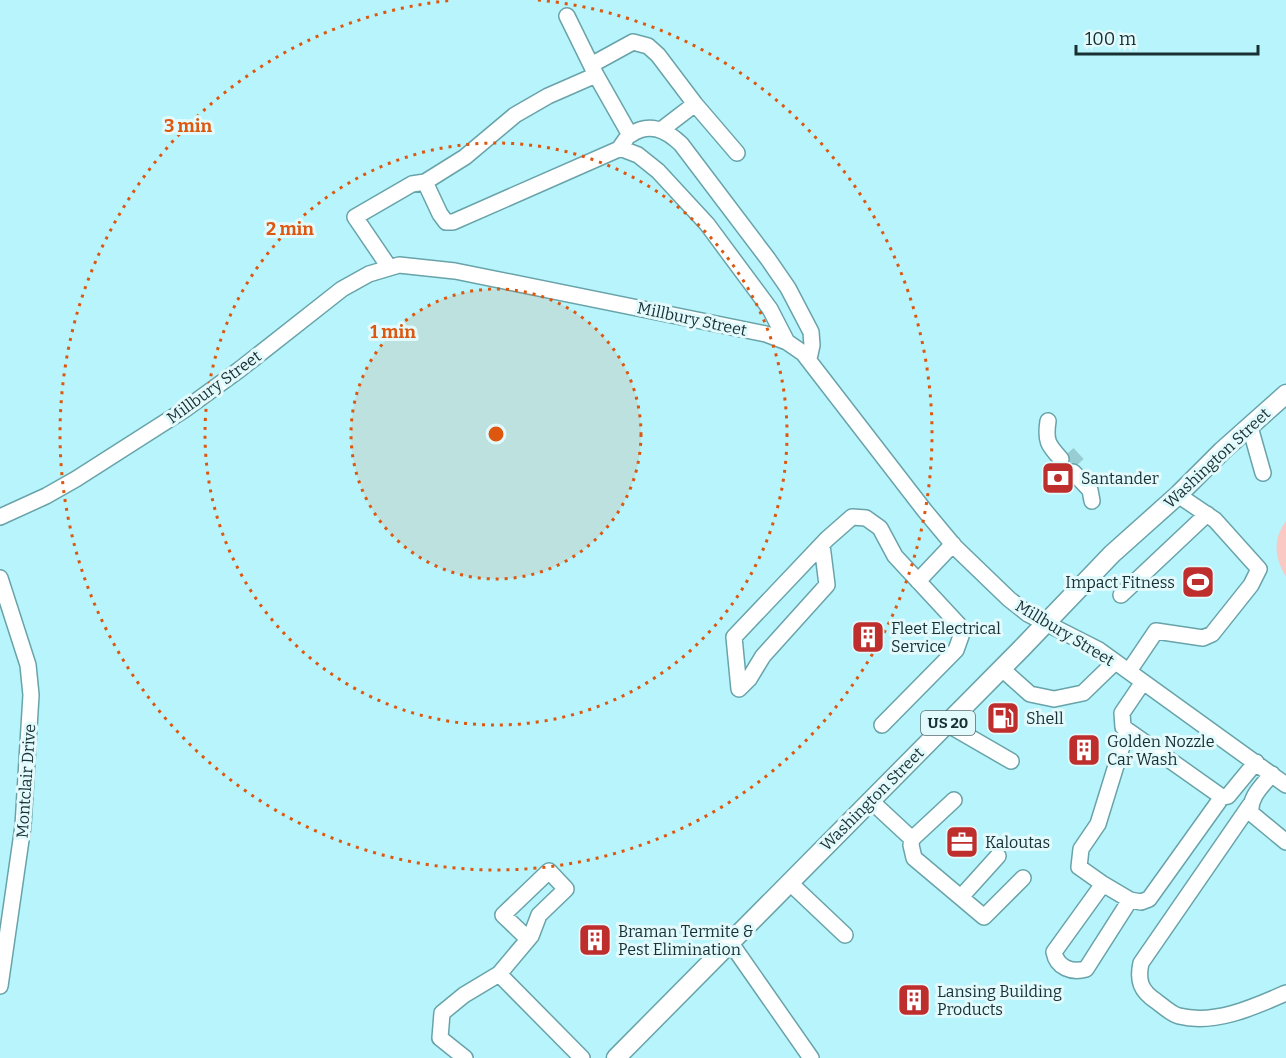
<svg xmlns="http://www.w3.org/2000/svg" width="1286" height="1058" viewBox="0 0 1286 1058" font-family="Bitter,serif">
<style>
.green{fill:#fac9c3}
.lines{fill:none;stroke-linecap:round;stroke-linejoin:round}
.minor-tunnel{stroke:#98cdd3;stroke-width:15;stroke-dasharray:15 8;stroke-linecap:butt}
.minor-casing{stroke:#69a3aa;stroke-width:18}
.major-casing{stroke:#69a3aa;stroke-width:21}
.minor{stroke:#fff;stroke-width:15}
.major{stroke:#fff;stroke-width:18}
.ring{fill:none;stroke:#de570e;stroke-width:3;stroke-dasharray:3 6}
.labels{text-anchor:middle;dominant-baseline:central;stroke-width:6;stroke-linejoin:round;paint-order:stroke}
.shield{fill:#e3fafd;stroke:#556d70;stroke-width:1.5}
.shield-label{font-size:15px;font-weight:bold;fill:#183033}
.street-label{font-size:16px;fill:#183033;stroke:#e3fafd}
.poi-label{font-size:16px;fill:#183033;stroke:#e3fafd;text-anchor:start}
.centre{fill:#de570e;stroke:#e3fafd;stroke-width:3}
.ring-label{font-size:18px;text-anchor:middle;font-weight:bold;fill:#de570e;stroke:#e3fafd;stroke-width:6;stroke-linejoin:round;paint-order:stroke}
</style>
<rect width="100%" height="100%" fill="#b8f4fb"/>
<!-- green -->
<path class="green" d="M1286 521V577C1275 558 1272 540 1286 521Z"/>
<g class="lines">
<!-- minor-tunnel -->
<path class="minor-tunnel" d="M1068 453 1080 466"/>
<!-- minor casing -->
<g class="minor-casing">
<path id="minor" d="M567 16 596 75 630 135C649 122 665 129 681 144L768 259 788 288 811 332 812 345 809 359
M591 65 633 42 648 46 658 55 695 104 737 153
M661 130 695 104
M620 148 638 155 658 171 707 224 770 309 787 342
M425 182 440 214 446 222H453L619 149 626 139
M389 267 355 217 412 184 425 182 465 157 515 115 548 96 596 75
M1048 421C1045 441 1048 445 1061 459
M1250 427 1263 473
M1073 472 1090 490 1092 501
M0 517 46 496 76 479 184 410 239 370 342 289 369 274 399 265 455 271 766 334 787 342 803 353 925 511 955 547 1009 599 1028 614 1099 650 1286 785
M822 545 827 585 763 656 749 679 739 689 734 637 827 539 852 517 866 518 880 528 895 556 959 625 961 636 956 650 882 725
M0 578 28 665 31 695 23 826 0 986
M918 581 953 544
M1121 595 1207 514
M1002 669 1030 694 1054 699 1083 693 1115 662
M1129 671 1156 631 1203 638 1212 634 1251 585 1259 569 1215 520 1178 495
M1143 682 1122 713 1123 727 1222 797 1228 796 1256 762
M947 724 1011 761
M1127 730 1098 824 1081 849 1079 867 1103 884 1054 952C1057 968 1072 973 1086 969L1130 900 1141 902 1149 899 1222 797
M1272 774C1262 786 1249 797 1251 813L1286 842
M870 800 912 839 911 845 914 858 984 917 1023 878
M1250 805 1141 963C1137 981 1141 991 1156 1001 1163 1006 1171 1014 1179 1016 1215 1025 1254 1007 1286 993
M912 839 954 800
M789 882 845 935
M1103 884 1130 900
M961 897 998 856
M528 939 503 915 549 871 566 889 539 915 531 936 499 974 582 1058
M730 942 811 1058
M465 1058 440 1038 442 1013 464 995 499 974"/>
</g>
<!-- major casing -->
<g class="major-casing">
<path id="major" d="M616 1058 1021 649 1112 554 1178 495 1222 451 1286 394"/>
</g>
<!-- minor -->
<use href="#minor" class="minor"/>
<!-- major -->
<use href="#major" class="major"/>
</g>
<!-- distance rings -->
<circle cx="496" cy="434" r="145" fill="#de570e" fill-opacity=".12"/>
<g class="ring">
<circle cx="496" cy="434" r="145"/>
<circle cx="496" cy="434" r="291"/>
<path d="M538 0A436 436 0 1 1 454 0"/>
</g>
<!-- icons -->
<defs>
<g id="bank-square" transform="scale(1.725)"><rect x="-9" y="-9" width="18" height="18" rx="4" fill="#bd2e2d" stroke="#e3fafd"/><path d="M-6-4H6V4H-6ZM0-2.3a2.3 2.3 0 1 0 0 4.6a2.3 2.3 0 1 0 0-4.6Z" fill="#fff"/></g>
<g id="stadium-square" transform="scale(1.725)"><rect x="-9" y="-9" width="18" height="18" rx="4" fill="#bd2e2d" stroke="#e3fafd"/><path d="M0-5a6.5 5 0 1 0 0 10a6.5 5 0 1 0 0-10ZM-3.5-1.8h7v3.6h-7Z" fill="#fff"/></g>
<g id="building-square" transform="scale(1.725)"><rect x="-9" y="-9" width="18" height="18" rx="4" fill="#bd2e2d" stroke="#e3fafd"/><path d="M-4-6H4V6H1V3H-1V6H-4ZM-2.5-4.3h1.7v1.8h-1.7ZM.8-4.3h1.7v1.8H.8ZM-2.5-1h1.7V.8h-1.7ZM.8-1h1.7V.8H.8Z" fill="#fff"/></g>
<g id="fuel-square" transform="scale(1.725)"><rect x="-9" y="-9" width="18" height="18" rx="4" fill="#bd2e2d" stroke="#e3fafd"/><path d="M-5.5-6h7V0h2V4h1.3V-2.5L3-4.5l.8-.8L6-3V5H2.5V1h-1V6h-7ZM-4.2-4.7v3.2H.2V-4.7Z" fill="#fff"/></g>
<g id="office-square" transform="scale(1.725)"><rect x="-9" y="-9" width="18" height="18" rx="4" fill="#bd2e2d" stroke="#e3fafd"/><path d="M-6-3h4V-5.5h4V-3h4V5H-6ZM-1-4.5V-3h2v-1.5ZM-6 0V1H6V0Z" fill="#fff"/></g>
</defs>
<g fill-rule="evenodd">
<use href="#bank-square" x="1058" y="478"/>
<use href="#stadium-square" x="1198" y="582"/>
<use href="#building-square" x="868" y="637"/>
<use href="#fuel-square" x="1003" y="718"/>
<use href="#building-square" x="1084" y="750"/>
<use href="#office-square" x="962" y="842"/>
<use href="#building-square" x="595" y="940"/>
<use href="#building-square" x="914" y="1000"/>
</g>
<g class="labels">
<!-- shield labels -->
<rect class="shield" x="921" y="711" width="54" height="24" rx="4.5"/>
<g class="shield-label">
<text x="948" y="723">US 20</text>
</g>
<!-- street labels -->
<g class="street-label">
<text transform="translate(692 319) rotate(12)">Millbury Street</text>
<text transform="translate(214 387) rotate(-36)">Millbury Street</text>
<text transform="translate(1217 458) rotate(-43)">Washington Street</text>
<text transform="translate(1065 633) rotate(31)">Millbury Street</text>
<text transform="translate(26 781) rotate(-86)">Montclair Drive</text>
<text transform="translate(872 799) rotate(-45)">Washington Street</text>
</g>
<!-- poi labels -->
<g class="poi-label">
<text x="1081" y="478">Santander</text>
<text x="1175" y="582" text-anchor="end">Impact Fitness</text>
<text x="891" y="628">Fleet Electrical<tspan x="891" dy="18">Service</tspan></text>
<text x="1026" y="718">Shell</text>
<text x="1107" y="741">Golden Nozzle<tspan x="1107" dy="18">Car Wash</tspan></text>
<text x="985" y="842">Kaloutas</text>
<text x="618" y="931">Braman Termite &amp;<tspan x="618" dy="18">Pest Elimination</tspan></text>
<text x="937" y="991">Lansing Building<tspan x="937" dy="18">Products</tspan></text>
</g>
</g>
<circle cx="496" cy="434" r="9" class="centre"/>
<g class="ring-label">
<text x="188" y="132">3 min</text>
<text x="290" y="235">2 min</text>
<text x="393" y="338">1 min</text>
</g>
<!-- scale -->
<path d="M1076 45v9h182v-9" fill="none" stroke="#183033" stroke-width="3"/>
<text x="1085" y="45" font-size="18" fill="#183033" stroke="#e3fafd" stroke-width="4.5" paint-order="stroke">100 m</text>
</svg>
